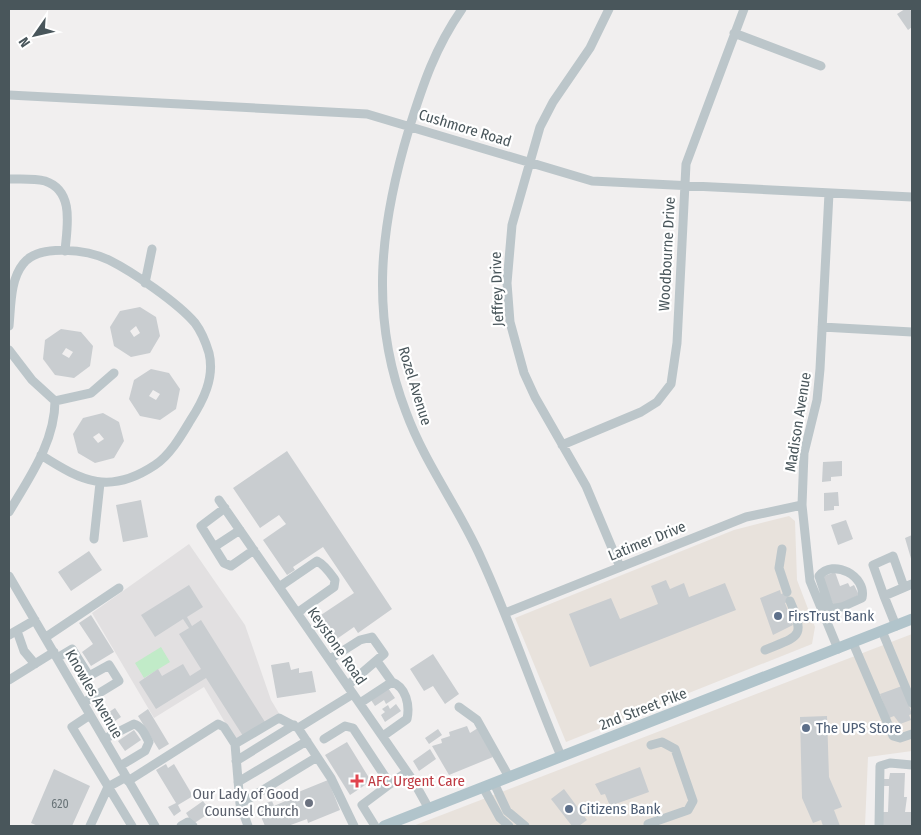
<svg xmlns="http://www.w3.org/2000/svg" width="921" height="835" viewBox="0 0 921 835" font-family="'Fira Sans Condensed',sans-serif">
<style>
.commercial{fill:#e8e2dc}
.education{fill:#e2e0e1}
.green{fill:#c1ebc8}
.building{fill:#c9cdd0;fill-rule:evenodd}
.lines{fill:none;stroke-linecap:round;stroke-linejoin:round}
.minor{stroke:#bcc6ca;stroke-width:9}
.major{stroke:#b1c4cb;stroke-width:11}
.service-dot{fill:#5c6f8a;stroke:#fff;stroke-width:2}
.health-dot{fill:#e0444e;stroke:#fff;stroke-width:2}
.worship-dot{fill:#6b7280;stroke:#fff;stroke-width:2}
.labels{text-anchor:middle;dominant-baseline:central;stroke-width:4.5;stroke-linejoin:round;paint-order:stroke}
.number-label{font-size:12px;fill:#697478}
.street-label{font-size:15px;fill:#49565b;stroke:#fff}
.service-label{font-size:15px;fill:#4e5e75;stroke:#fff;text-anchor:start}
.health-label{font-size:15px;fill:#be3a42;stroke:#fff;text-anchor:start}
.worship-label{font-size:15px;fill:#5b616d;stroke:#fff;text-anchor:end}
</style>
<rect width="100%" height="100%" fill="#f1efef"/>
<!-- commercial -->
<path class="commercial" d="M789 516 795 521 797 580 815 627 812 644 566 742 515 618 734 530Z
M912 634V751L868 757 865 826H413Z"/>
<!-- education -->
<path class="education" d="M189 544 245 625 271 700 280 715 236 741 204 687 154 718 92 613Z"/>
<!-- green -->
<path class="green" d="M161 647 170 662 144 678 135 663Z"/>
<!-- building -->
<path class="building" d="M905 9H910L912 13V27L908 30 897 14Z
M140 307 156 317 160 336 150 353 131 357 114 346 110 327 120 311ZM136 326 140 333 134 337 130 331Z
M61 329 81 332 93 346 90 366 74 378 55 375 43 359 45 340ZM66 348 73 352 69 358 62 354Z
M151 369 169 373 180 389 176 409 160 420 140 416 129 399 134 380ZM153 390 160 394 156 400 149 396Z
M103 413 119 422 124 441 114 458 95 463 78 453 73 434 83 418ZM99 433 104 439 98 443 93 437Z
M287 451 392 609 358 633 354 627 331 643 315 619 354 593 323 547 293 567 295 570 287 575 263 540 286 524 279 515 260 528 233 488Z
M842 461V476L831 477V481L822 482 823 462Z
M838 492 839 506H834V510L824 511V493Z
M141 500 148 537 123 542 116 505Z
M846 520 853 539 838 545 831 525Z
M912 535V562L905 538Z
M89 551 102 570 71 591 58 572Z
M835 572 840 586 848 583 850 587 854 585 859 595 834 607 822 577Z
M666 580 670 589 684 583 689 597 725 583 736 610 590 667 569 614 611 598 620 619 658 604 651 586Z
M189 585 203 607 187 617 192 626 201 620 265 722 243 736 206 678 156 709 139 682 158 669 162 676 183 664 190 676 201 669 179 634 189 628 183 619 155 637 141 615Z
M780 590 781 594 787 592 790 601 785 603 793 625 773 635 760 598Z
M91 615 114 652 91 666 82 652 93 644 79 623Z
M433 654 459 694 445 704 433 686 424 691 410 669Z
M289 662 291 670 299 668V673L312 671 316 692 277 698 271 665Z
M902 686 912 714 909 715 911 720 900 724 894 716 889 718 880 694Z
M388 688 395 698 386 704 384 700 375 706 371 700Z
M396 704 401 711 385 722 381 715 385 712 382 709 388 705 390 709Z
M115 708 121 717 109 725 103 716Z
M148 709 169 744 159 750 138 716Z
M827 716 829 777 842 807 834 810 840 826H823L821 820 813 823 802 798 800 717Z
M467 726 470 733 478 728 485 738 493 757 449 775 432 746 442 743 441 739 450 736 449 732Z
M438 729 442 735 429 744 425 738Z
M134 730 141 740 125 751 118 741Z
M347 742 371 781 350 795 325 755Z
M430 749 436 759 419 771 413 761Z
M166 764 168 768 174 764 193 796 178 805 181 811 174 816 168 807 176 803 156 770Z
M640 767 649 792 610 806 605 794 601 795 595 784Z
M54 769 90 786 72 826H38L31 823Z
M890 773H905L904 797H907L905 812H912L911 826H882L883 812H888L889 786H883V779H889Z
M328 780 340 810 308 823 307 819 288 826H265L259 812 266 809 264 804 272 801 274 806 297 796 296 793Z
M564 789 587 820 579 826H572L551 799Z
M203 801 211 812 193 824 186 813Z"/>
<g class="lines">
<!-- minor -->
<path class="minor" d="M462 9C435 48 423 84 409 129 380 225 369 316 406 412 425 464 459 508 481 558 511 623 533 691 561 756
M609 9 590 48 553 102 540 127 512 225 507 283 510 322 524 373 535 397 586 486 620 567
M734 33 821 66
M9 95 367 114 592 181 912 197
M9 179C20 179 34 178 45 181 75 191 67 227 65 251
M829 193 820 369 817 400 804 453 802 505 810 581 838 649
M145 283 152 249
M9 326C11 307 10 280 23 264 39 243 88 250 109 260 133 272 178 303 195 323 201 331 206 343 209 353 215 378 203 401 190 421 181 436 170 455 155 465 110 495 83 482 41 455
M822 327 912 332
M9 350 32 380 55 401C55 442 29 478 9 512
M55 401 91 393 114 373
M562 445 641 412 657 402 671 384 677 343 686 164 744 9
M219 500 414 782 429 809
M225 508 201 526 224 563 231 566 254 550
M94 539 100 483
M214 547 240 530
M782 549 779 568 787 592
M9 576 155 826
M279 587 317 561C325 565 330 573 335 580L334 587 297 613
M904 587 893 556 873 565 884 596 912 584
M884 596 896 626
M823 612 828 611 829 606 819 576C833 558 867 576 862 598L842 607 830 609
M505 613 746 517 802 505
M17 631 24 651 35 664
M882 631 912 703
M9 635 35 620
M46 637 119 588
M853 643 893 736 900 738 912 734
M765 650C799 636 806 638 790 601
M57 658 72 649 89 676 109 665 119 681 83 703
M330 659 360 640 372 637 384 654 348 685
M377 661 392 682
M9 680 54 652
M360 703 392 682C406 687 410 705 407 719L383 736
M459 707 477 720 509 777
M90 715 72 727 132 826
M298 728 331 778 354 826
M104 739 134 724C142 726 145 735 149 742L145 751 120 766
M324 739 345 726 353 728 390 784 362 805 375 826
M236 761 294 725
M128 781 218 724 224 727 235 744
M238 782 307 741
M494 783 507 811 525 826
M390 784 407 772
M483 787 500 818 509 826
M240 804 317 757
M648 824 688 810 693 801 675 749 662 742 651 745
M90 826 108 787 126 777
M181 826 188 822 193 826
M248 826 240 804 235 744 279 718 298 728 353 694
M879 826 880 766 890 763 912 765"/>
<!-- major -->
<path class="major" d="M384 826 912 619"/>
</g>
<!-- markers -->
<g class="service-dot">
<circle cx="778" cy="616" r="5"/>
<circle cx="806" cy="728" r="5"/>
<circle cx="569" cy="809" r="5"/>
</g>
<path class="health-dot" d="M354.5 773.5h5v5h5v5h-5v5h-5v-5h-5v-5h5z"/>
<circle class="worship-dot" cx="309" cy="803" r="5"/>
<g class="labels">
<!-- number labels -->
<g class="number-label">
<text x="60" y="804">620</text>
</g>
<!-- street labels -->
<g class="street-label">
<text transform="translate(465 128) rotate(17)">Cushmore Road</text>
<text transform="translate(667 254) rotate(-87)">Woodbourne Drive</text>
<text transform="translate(497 289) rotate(-92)">Jeffrey Drive</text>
<text transform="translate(415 386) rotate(73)">Rozel Avenue</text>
<text transform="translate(798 422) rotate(-81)">Madison Avenue</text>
<text transform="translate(647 541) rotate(-22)">Latimer Drive</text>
<text transform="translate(337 646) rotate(55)">Keystone Road</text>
<text transform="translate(94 694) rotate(60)">Knowles Avenue</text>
<text transform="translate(643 709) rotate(-21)">2nd Street Pike</text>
</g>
<!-- service labels -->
<g class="service-label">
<text x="788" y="616">FirsTrust Bank</text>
<text x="816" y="728">The UPS Store</text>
<text x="579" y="809">Citizens Bank</text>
</g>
<!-- health labels -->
<g class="health-label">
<text x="368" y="781">AFC Urgent Care</text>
</g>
<!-- worship labels -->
<g class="worship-label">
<text x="299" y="794">Our Lady of Good<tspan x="299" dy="17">Counsel Church</tspan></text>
</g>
</g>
<!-- border -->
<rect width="921" height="835" fill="none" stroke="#49565b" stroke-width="20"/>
<!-- north arrow -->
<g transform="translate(35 35) rotate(236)" stroke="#ffffff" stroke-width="4" paint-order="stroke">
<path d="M0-4L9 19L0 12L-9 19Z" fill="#49565b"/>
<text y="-8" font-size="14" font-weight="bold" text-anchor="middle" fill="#49565b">N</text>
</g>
</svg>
